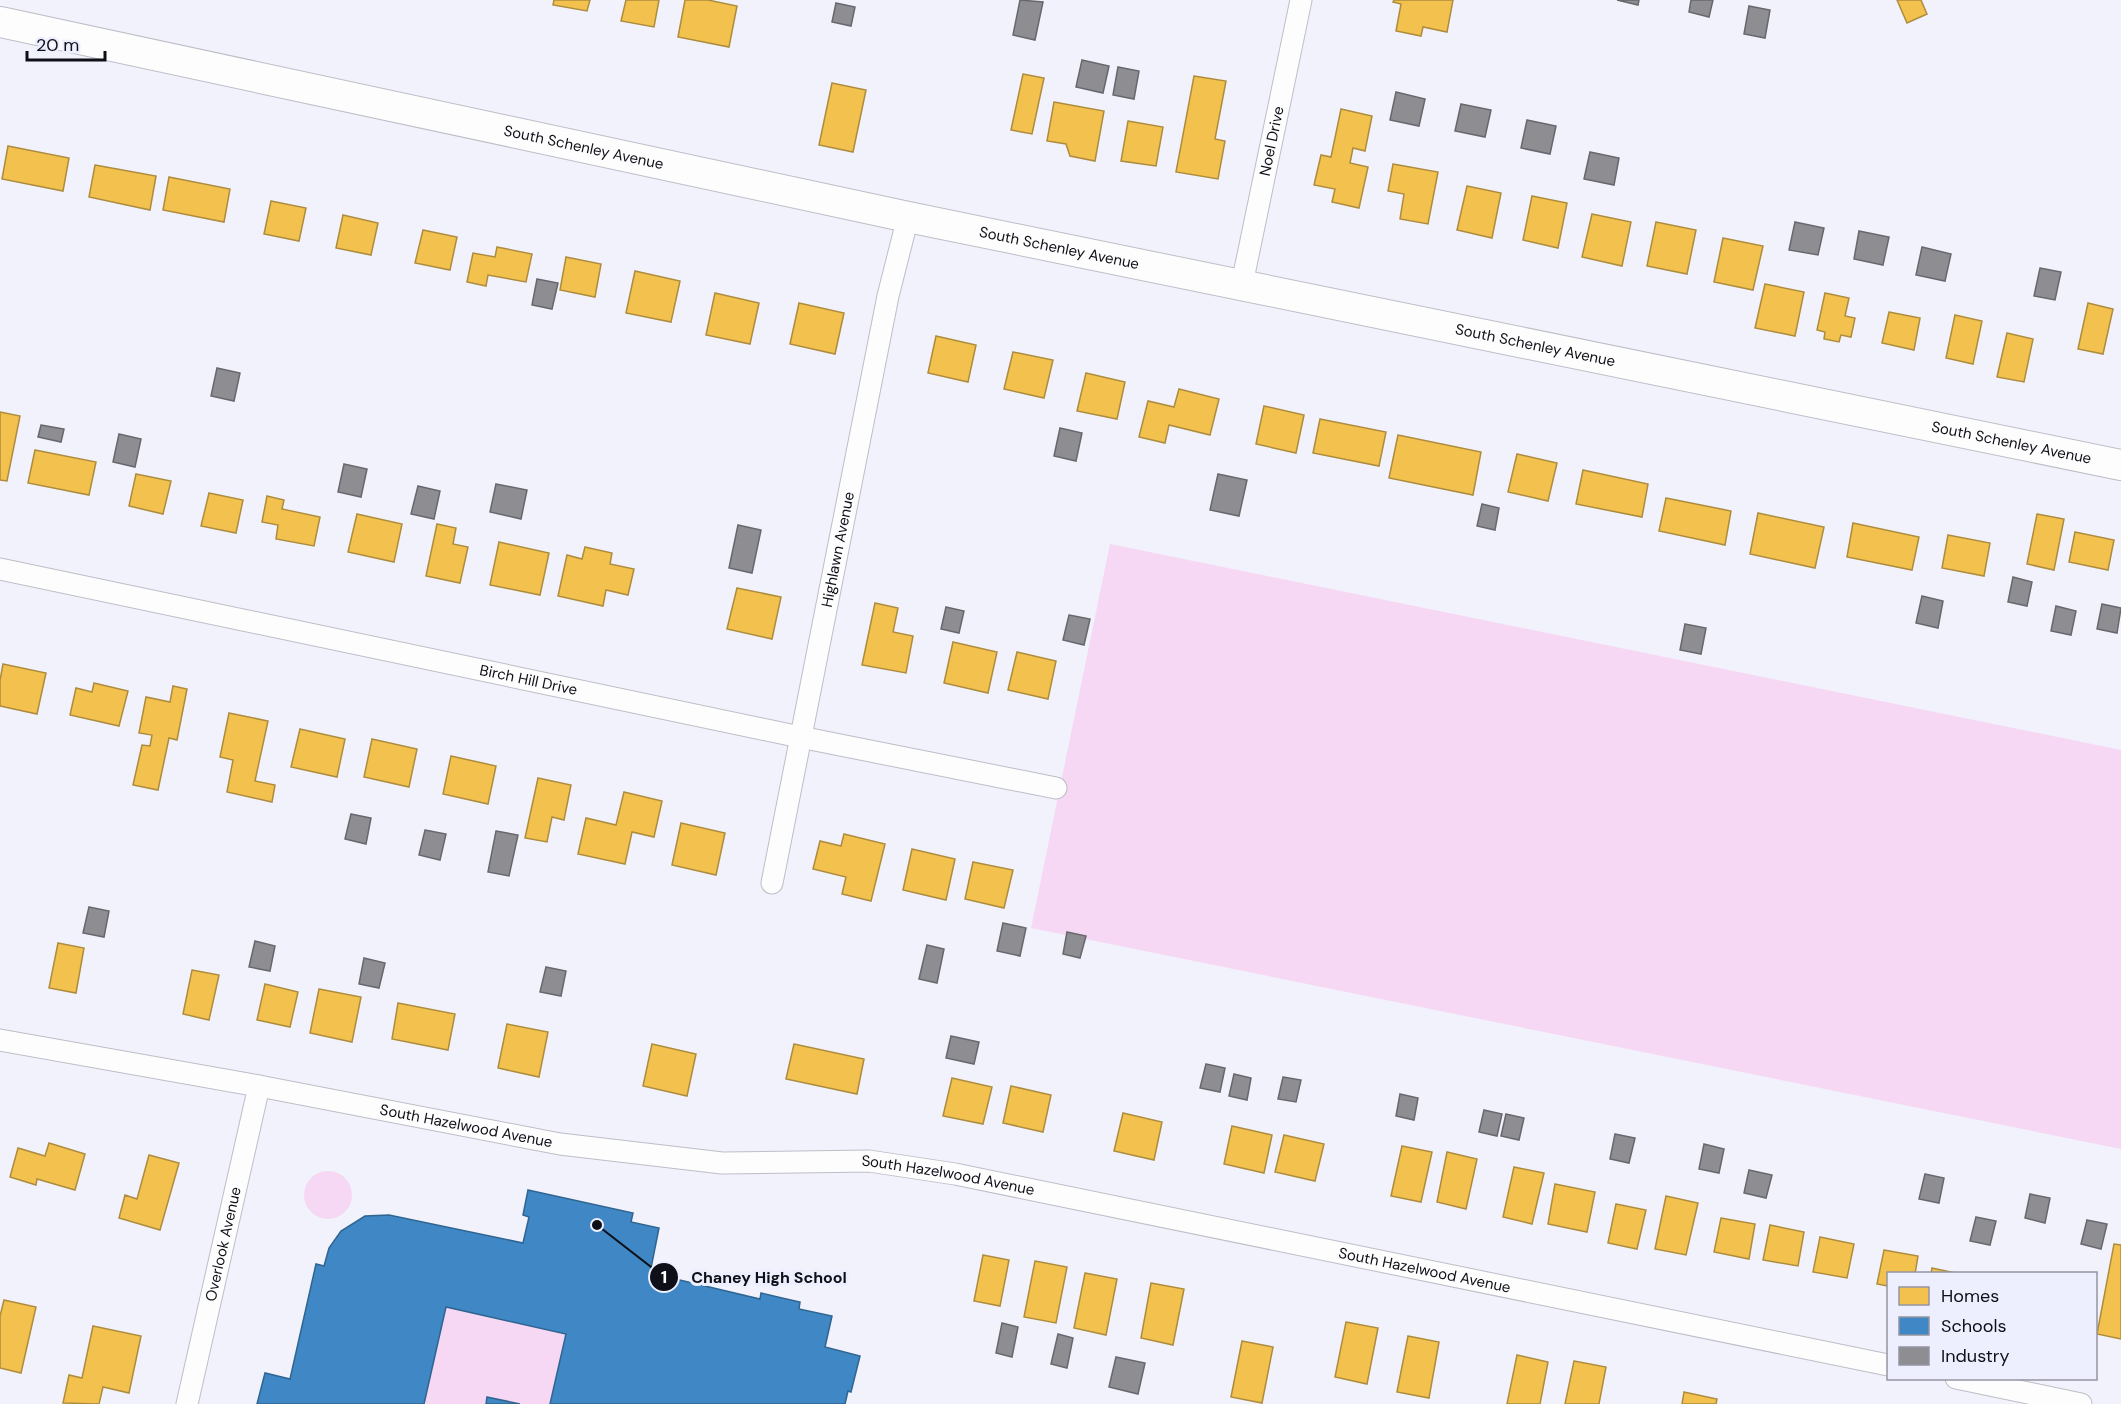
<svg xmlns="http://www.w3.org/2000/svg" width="2121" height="1404" viewBox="0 0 2121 1404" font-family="'DM Sans',sans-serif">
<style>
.green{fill:#f6d8f4}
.homes{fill:#f2c14e;stroke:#ae8c3e;stroke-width:1.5}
.schools{fill:#3f88c5;stroke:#306491;stroke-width:1.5}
.industry{fill:#8d8d92;stroke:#67676d;stroke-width:1.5}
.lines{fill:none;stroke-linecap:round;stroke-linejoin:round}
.street-casing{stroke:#bdbec7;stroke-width:23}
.secondary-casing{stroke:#bdbec7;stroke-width:32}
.street{stroke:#fdfdfe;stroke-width:21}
.secondary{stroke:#fdfdfe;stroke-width:30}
.labels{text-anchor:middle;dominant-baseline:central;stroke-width:6;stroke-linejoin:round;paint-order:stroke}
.street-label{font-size:15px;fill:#0e0f17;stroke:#edefff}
.leader{fill:none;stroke:#0e0f17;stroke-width:2}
.callout-dot{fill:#0e0f17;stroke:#edefff;stroke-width:2}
.mark-label{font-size:18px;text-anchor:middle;font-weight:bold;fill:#fff}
.callout-label{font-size:16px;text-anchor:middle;font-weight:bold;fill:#0e0f17;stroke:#edefff;stroke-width:6;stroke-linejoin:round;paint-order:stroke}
</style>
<rect width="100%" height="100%" fill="#f1f2fb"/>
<!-- green -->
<path class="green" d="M1110 544 2121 750V1149L1031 928Z
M304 1195a24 24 0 1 1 48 0a24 24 0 1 1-48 0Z
M446 1307 566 1334 550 1404H520L488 1397 486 1404H424Z"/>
<!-- homes -->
<path class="homes" d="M554 0H590L587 11 553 5Z
M626 0H659L654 27 621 21Z
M685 0H708L737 6 729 47 678 37Z
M1394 0H1453L1447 32 1423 27 1421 36 1396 31 1401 4 1393 2Z
M1897 0H1921L1927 14 1907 23Z
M1023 74 1044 78 1032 134 1011 130Z
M1194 76 1226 81 1215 139 1225 141 1218 179 1176 172Z
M832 83 866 90 853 152 819 145Z
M1054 102 1104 111 1095 161 1070 156 1066 144 1047 141Z
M1341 109 1372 116 1365 151 1353 148 1350 163 1368 167 1359 208 1332 202 1335 189 1314 185 1321 155 1331 157Z
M1128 121 1163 127 1156 166 1121 161Z
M8 146 69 158 63 191 2 179Z
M1393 164 1438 172 1428 224 1400 219 1404 194 1388 191Z
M95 165 156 176 150 210 89 197Z
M169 177 230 189 224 222 163 210Z
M1467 186 1501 193 1492 238 1457 230Z
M1532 196 1567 203 1558 248 1523 240Z
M271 201 306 208 299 241 264 234Z
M1592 214 1631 222 1622 266 1582 257Z
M343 215 378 223 371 255 336 248Z
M1656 222 1696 230 1687 274 1647 266Z
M423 230 457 237 450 270 415 263Z
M1723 238 1763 246 1753 290 1714 282Z
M497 247 532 254 526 282 488 275 486 286 467 282 473 253 495 257Z
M566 257 601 264 595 297 560 290Z
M635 271 680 281 671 322 626 313Z
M1765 284 1804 292 1795 336 1755 328Z
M715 293 759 303 750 344 706 335Z
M1825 293 1849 298 1845 316 1855 318 1851 337 1841 335 1839 342 1824 339 1825 332 1817 330Z
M799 303 844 313 835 354 790 344Z
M2088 303 2113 309 2103 354 2078 349Z
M1889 312 1920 318 1914 350 1882 343Z
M1955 315 1982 321 1973 364 1946 358Z
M2007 333 2033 339 2024 382 1997 377Z
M936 336 976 345 968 382 928 373Z
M1013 352 1053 360 1044 398 1004 389Z
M1086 373 1125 382 1117 419 1077 411Z
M1179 389 1219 399 1210 435 1169 425 1165 443 1139 437 1148 401 1174 407Z
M1264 406 1304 415 1296 453 1256 444Z
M0 412 20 416 7 481 0 480Z
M1320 419 1386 432 1379 466 1313 453Z
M1398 435 1481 452 1473 495 1389 478Z
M35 450 96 462 89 495 28 483Z
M1517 454 1557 463 1548 501 1508 492Z
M1583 470 1648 484 1642 517 1576 504Z
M136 474 171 481 163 514 129 506Z
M209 493 243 500 236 533 201 526Z
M267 496 284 500 282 509 320 517 314 546 276 539 278 525 262 522Z
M1666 498 1731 511 1725 545 1659 531Z
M1758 513 1824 527 1815 568 1750 554Z
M357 514 402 524 394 562 348 552Z
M2037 514 2064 519 2054 570 2027 564Z
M1853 523 1919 537 1912 570 1847 557Z
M437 524 456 528 453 544 468 547 460 583 426 576Z
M2075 532 2114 540 2108 570 2069 562Z
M1948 535 1990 543 1984 576 1942 568Z
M499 542 549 553 540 595 490 585Z
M585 547 612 553 610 564 634 569 628 595 606 590 603 606 558 596 567 555 582 559Z
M737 588 781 597 772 639 727 629Z
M875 603 898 608 893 632 913 636 906 673 862 665Z
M953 642 997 652 988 693 944 683Z
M1017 652 1056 661 1048 699 1008 690Z
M3 664 46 673 37 714 0 706V680Z
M94 683 128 691 119 726 70 715 76 688 92 692Z
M173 686 187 689 177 740 169 738 158 790 133 785 142 745 150 746 152 735 139 733 146 697 170 702Z
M229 713 268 721 255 781 275 785 272 802 227 792 233 760 220 757Z
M300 729 345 739 337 777 291 767Z
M372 739 417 749 409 787 364 777Z
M451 756 496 766 488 804 443 794Z
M538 778 571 785 564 820 552 817 547 842 525 838Z
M624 792 662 801 654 837 632 832 625 864 578 854 586 818 616 825Z
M681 823 725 833 716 875 672 865Z
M844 834 885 844 871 901 842 894 846 877 813 869 820 841 841 846Z
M912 849 955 859 946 900 903 890Z
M973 862 1013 870 1004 908 965 899Z
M58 943 84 948 76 993 49 988Z
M192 970 219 975 209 1020 183 1014Z
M265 984 298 992 290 1027 257 1020Z
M319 989 361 997 352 1042 310 1033Z
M398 1003 455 1014 448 1050 392 1039Z
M507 1024 548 1032 539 1077 498 1068Z
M652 1044 696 1054 687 1096 643 1086Z
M794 1044 864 1059 857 1094 786 1079Z
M952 1078 992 1087 983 1124 943 1116Z
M1011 1086 1051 1095 1043 1132 1003 1123Z
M1123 1113 1162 1122 1154 1160 1114 1151Z
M1232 1126 1272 1135 1264 1173 1224 1164Z
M1284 1135 1324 1144 1315 1181 1275 1172Z
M49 1143 85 1154 75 1190 37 1179 36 1185 10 1177 18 1148 45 1156Z
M1402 1146 1432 1152 1421 1202 1391 1196Z
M1447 1152 1477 1159 1466 1209 1437 1202Z
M149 1155 179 1163 160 1230 119 1218 125 1195 137 1199Z
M1514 1167 1544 1173 1532 1224 1503 1217Z
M1555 1184 1595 1192 1587 1232 1548 1224Z
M1666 1196 1698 1203 1686 1255 1655 1249Z
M1616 1204 1646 1210 1637 1249 1608 1243Z
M1721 1218 1755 1224 1749 1259 1714 1252Z
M1770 1225 1804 1232 1798 1266 1763 1260Z
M1820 1237 1854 1244 1847 1278 1813 1272Z
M2114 1244 2121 1245V1339L2097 1334Z
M1884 1250 1918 1256 1915 1274H1888V1286L1877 1284Z
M983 1255 1009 1260 1000 1306 974 1301Z
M1035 1261 1067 1267 1056 1323 1024 1317Z
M1932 1268 1960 1274H1931Z
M1085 1273 1117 1279 1106 1335 1074 1328Z
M1151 1283 1184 1289 1173 1345 1141 1338Z
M4 1300 36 1307 21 1373 0 1368V1316Z
M1346 1322 1378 1328 1367 1384 1335 1377Z
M93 1326 141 1336 129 1393 103 1387 99 1404 63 1403 69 1375 82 1378Z
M1408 1336 1439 1342 1429 1398 1397 1392Z
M1242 1341 1273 1347 1262 1403 1231 1397Z
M1517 1355 1548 1362 1540 1404H1507Z
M1574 1361 1606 1367 1599 1404H1565Z
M1684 1392 1717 1399 1716 1404H1682Z"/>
<!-- schools -->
<path class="schools" d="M528 1190 633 1213 631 1222 659 1228 650 1273 760 1299 761 1293 782 1298 800 1302 799 1309 832 1316 825 1347 860 1356 851 1392 848 1391 845 1404H550L566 1334 446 1307 424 1404H257L265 1373 290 1379 316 1264 324 1266 329 1248 341 1231 365 1216 389 1215 523 1243 529 1217 523 1215Z
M487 1397 520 1404H486Z"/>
<!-- industry -->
<path class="industry" d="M1020 0 1043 2 1035 40 1013 35Z
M1617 0H1639L1638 5Z
M1691 0H1713L1709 17 1689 12Z
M836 3 855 7 851 26 832 22Z
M1749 6 1770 10 1765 38 1744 34Z
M1082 60 1109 66 1103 93 1076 87Z
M1118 67 1139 71 1134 99 1113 95Z
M1396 92 1425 99 1419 126 1390 120Z
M1461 104 1491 110 1485 137 1455 131Z
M1527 120 1556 126 1550 154 1521 148Z
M1590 152 1619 158 1614 185 1584 179Z
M1795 222 1824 228 1818 255 1789 250Z
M1859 231 1889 237 1883 265 1854 259Z
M1922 247 1951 254 1945 281 1916 275Z
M2040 268 2061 272 2055 300 2034 296Z
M537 279 558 283 552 309 532 305Z
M217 368 240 373 234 401 211 396Z
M41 425 64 429 61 442 38 437Z
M1060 428 1082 433 1076 461 1054 456Z
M119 434 141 439 135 467 113 462Z
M344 464 367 469 361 497 338 492Z
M1218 474 1247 480 1239 516 1210 510Z
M496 484 527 490 521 519 490 512Z
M418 486 440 491 434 519 411 514Z
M1482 504 1499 508 1495 530 1477 526Z
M738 525 761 530 752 573 729 568Z
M2013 577 2032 582 2027 606 2008 602Z
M1922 596 1943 601 1938 628 1916 623Z
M2102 604 2121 608 2117 633 2097 629Z
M2056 606 2076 611 2071 635 2051 631Z
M946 607 964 611 959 633 941 629Z
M1069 615 1090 619 1084 645 1063 640Z
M1685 624 1706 628 1701 654 1680 650Z
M351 814 371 818 366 844 345 839Z
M425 830 446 834 440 860 419 855Z
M496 831 518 835 509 876 488 872Z
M89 907 109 911 104 937 83 933Z
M1003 923 1026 928 1020 956 997 951Z
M1067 932 1086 936 1080 958 1063 954Z
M255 941 275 946 270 971 249 967Z
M927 945 944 949 937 983 919 979Z
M364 958 385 963 379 988 359 984Z
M546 967 566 971 561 996 540 992Z
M951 1036 979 1042 974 1064 946 1058Z
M1206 1064 1225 1068 1220 1092 1200 1088Z
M1234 1074 1251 1078 1247 1100 1229 1096Z
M1283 1077 1301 1080 1296 1102 1278 1099Z
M1400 1094 1418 1098 1414 1120 1396 1116Z
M1484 1110 1502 1114 1497 1136 1479 1132Z
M1506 1114 1524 1118 1519 1140 1501 1136Z
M1615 1134 1635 1138 1629 1163 1610 1159Z
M1704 1144 1724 1149 1719 1173 1699 1169Z
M1749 1170 1772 1175 1766 1198 1744 1193Z
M1925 1174 1944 1178 1939 1203 1919 1199Z
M2030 1194 2050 1198 2045 1223 2025 1218Z
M1976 1217 1996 1221 1990 1245 1970 1241Z
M2087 1220 2107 1224 2101 1249 2081 1244Z
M1002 1323 1018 1327 1012 1357 996 1353Z
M1058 1334 1073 1338 1067 1368 1051 1364Z
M1116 1357 1145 1363 1138 1394 1109 1387Z"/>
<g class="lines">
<!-- street casing -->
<g class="street-casing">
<g id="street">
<path id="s1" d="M1242 284 1301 0"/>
<path id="s2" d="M0 569 800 737 1056 788"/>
<path id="s3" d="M772 883 888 296 908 217"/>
<path id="s4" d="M0 1040 259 1086 560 1144 722 1163 869 1161 955 1174 1888 1365"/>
<path d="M1956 1378 2081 1404"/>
<path id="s5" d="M187 1404 259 1086"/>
</g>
</g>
<!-- secondary casing -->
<g class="secondary-casing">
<g id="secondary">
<path id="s6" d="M0 22 908 217 2121 465"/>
</g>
</g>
<!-- street -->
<use href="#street" class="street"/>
<!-- secondary -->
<use href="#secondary" class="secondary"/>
</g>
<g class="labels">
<!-- street labels -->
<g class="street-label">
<text stroke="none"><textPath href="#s1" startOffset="146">Noel Drive</textPath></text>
<text stroke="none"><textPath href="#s6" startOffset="597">South Schenley Avenue</textPath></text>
<text stroke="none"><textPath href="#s6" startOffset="1083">South Schenley Avenue</textPath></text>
<text stroke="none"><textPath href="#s6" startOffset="1569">South Schenley Avenue</textPath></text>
<text stroke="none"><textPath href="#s6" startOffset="2055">South Schenley Avenue</textPath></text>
<text stroke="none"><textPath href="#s3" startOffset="340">Highlawn Avenue</textPath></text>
<text stroke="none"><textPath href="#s2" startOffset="540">Birch Hill Drive</textPath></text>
<text stroke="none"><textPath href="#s4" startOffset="474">South Hazelwood Avenue</textPath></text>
<text stroke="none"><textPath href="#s4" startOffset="960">South Hazelwood Avenue</textPath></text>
<text stroke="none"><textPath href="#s5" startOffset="164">Overlook Avenue</textPath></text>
<text stroke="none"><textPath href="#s4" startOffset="1446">South Hazelwood Avenue</textPath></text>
</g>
</g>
<!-- callouts -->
<path class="leader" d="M597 1225L664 1277"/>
<g class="callout-dot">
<circle cx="597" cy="1225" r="6"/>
<circle cx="664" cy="1277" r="15"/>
</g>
<g class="mark-label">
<text x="664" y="1283">1</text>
</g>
<g class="callout-label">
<text x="769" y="1283">Chaney High School</text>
</g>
<!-- legend -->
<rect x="1887" y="1272" width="210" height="108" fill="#edefff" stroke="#9495a2" stroke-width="1.5"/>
<rect x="1899" y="1287" width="30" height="18" fill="#f2c14e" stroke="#9495a2" stroke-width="1.5"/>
<text x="1941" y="1302" font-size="18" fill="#0e0f17">Homes</text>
<rect x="1899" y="1317" width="30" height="18" fill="#3f88c5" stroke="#9495a2" stroke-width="1.5"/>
<text x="1941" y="1332" font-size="18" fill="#0e0f17">Schools</text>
<rect x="1899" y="1347" width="30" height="18" fill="#8d8d92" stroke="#9495a2" stroke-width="1.5"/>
<text x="1941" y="1362" font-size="18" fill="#0e0f17">Industry</text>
<!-- scale -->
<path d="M27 51v9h78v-9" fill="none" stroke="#0e0f17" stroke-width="3"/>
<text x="36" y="51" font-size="18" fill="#0e0f17" stroke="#edefff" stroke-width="4.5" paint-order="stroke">20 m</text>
</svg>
